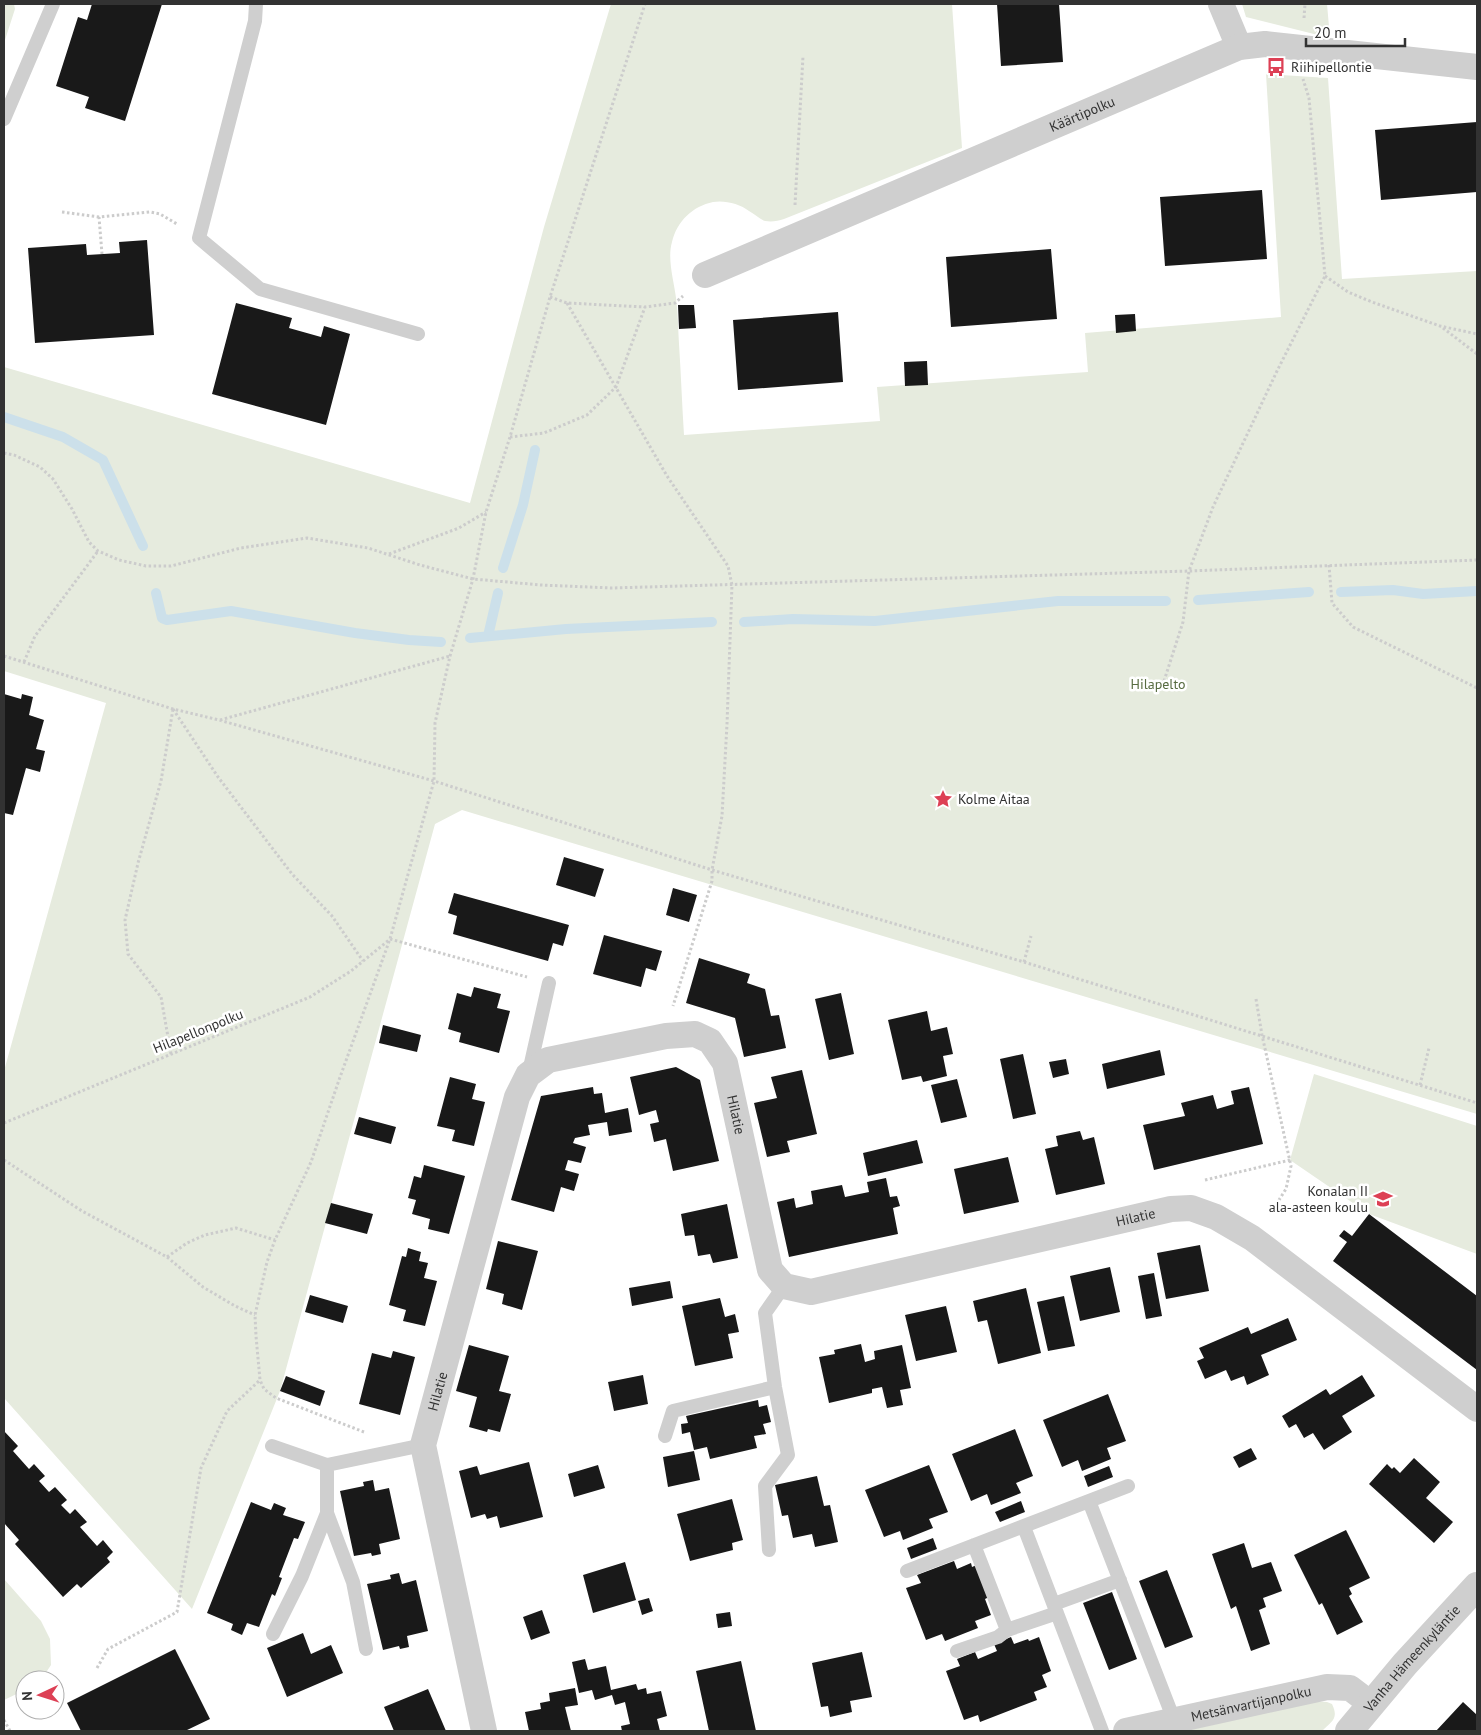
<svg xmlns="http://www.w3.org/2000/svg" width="1481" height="1735" viewBox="0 0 1481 1735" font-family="'PT Sans',sans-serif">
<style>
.green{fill:#e6ebde}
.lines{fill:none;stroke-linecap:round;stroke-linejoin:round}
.stream{stroke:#cce0ea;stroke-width:10}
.building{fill:#191919}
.path{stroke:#ccc;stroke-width:3;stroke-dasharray:2.5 2.5;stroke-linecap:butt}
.service{stroke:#cfcfcf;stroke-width:14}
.minor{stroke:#cfcfcf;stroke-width:26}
.tertiary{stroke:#cfcfcf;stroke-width:28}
.labels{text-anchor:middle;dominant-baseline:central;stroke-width:5;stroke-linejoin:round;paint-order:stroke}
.poi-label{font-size:14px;fill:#323232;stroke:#fff;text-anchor:start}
.street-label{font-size:14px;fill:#323232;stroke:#fff}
.park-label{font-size:14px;fill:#586c41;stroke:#fff}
</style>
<rect width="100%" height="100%" fill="#fff"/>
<!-- green -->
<path class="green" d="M4 4H14L15 9 5 40 4 41Z
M611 4H952L962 148 784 219C778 221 772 222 765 221 759 219 755 214 749 211 740 204 725 200 713 202 693 206 677 221 672 242 667 259 674 281 676 298 678 313 678 329 679 344 681 374 682 405 684 435L880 421 877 387 1088 372 1085 333 1281 317 1266 74 1328 78 1342 279 1477 271V1114L462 810 435 824 280 1391 192 1609 4 1398V1071L106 703 4 671V367L470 503 544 227Z
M1242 4H1327L1330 38 1246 17Z
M1314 1074 1477 1126V1254L1369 1214 1290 1160Z
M4 1579 41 1621 50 1639 51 1665 41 1680H25V1690L4 1700Z
M1313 1701 1327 1702 1332 1704C1339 1719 1332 1721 1322 1731H1182Z"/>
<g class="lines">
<!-- stream -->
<path class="stream" d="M4 417 63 437 103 460 143 546
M503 568 523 505 535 450
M1341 592 1393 590 1423 594 1477 591
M156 593 162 618 167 620 231 611 355 633 409 640 441 642
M1198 600 1309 592
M744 622 793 619 875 621 1058 601H1166
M488 636 498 593
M470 638 566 629 712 622"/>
</g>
<!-- building -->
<path class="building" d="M92 4H162L125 121 85 108 89 97 56 86 78 17 87 20Z
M997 4H1059L1063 62 1001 66Z
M1477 122V192L1381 200 1375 130Z
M1262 190 1267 259 1165 266 1160 197Z
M147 240 154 335 35 343 28 248 86 244 87 255 120 253 119 242Z
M1051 249 1057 319 951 327 946 257Z
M236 303 292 318 289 328 321 337 324 326 350 334 326 425 212 394Z
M678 305H694L696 328 679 329Z
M838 312 843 382 738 390 733 320Z
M1135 314 1136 331 1116 333 1115 315Z
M927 361 928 385 905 386 904 362Z
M4 694 21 699 22 694 33 697 29 715 44 720 36 749 45 751 40 772 26 768 13 815 4 813Z
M564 857 604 869 595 897 556 885Z
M673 888 697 895 689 922 666 915Z
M454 893 569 925 563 946 553 943 548 961 453 934 457 916 448 913Z
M604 935 662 951 656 971 646 968 641 987 593 974Z
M699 958 750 974 747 983 765 989 771 1016 779 1015 786 1048 744 1057 735 1018 686 1003Z
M474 987 501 994 497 1008 510 1011 499 1053 459 1042 461 1033 448 1029 457 993 471 997Z
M841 993 854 1054 829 1060 815 999Z
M927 1011 931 1031 947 1027 953 1054 943 1056 947 1076 923 1082 921 1076 902 1080 888 1020Z
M383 1025 421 1035 417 1052 379 1043Z
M1160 1050 1165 1075 1107 1089 1102 1064Z
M1023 1054 1036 1114 1013 1119 1000 1059Z
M1066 1059 1069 1074 1053 1078 1049 1062Z
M676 1067 700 1080 719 1161 673 1171 666 1139 654 1142 650 1124 659 1122 656 1110 639 1115 630 1077Z
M802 1070 817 1134 787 1141 790 1152 767 1157 754 1103 777 1098 771 1077Z
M450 1077 476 1084 472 1099 485 1102 474 1146 452 1141 455 1130 437 1126Z
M957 1079 967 1117 941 1123 931 1085Z
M593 1087 594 1094 602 1093 605 1113 628 1108 632 1132 609 1136 607 1122 588 1125 590 1135 575 1138 573 1143 586 1147 581 1163 568 1160 565 1170 579 1174 574 1191 561 1187 554 1212 511 1200 541 1096Z
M1249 1087 1263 1144 1154 1170 1143 1125 1185 1116 1181 1103 1213 1095 1217 1109 1234 1104 1231 1091Z
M359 1117 396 1127 391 1144 354 1134Z
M1080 1131 1083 1140 1094 1137 1105 1184 1056 1195 1045 1149 1058 1146 1056 1136Z
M917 1140 923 1163 868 1176 863 1153Z
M1008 1157 1019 1202 964 1214 954 1169Z
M424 1165 465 1176 449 1234 428 1229 430 1219 412 1214 416 1200 408 1198 414 1176 421 1178Z
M886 1178 890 1197 897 1196 900 1206 893 1208 898 1234 789 1257 777 1202 794 1198 796 1208 813 1204 811 1191 842 1185 845 1197 869 1192 867 1182Z
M331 1203 373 1214 367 1234 325 1223Z
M727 1204 738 1258 713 1263 710 1254 698 1256 694 1235 685 1236 681 1214Z
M1369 1214 1477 1296V1370L1333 1261 1347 1242 1339 1236 1344 1230 1352 1236Z
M498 1241 538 1251 522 1310 502 1304 504 1294 486 1289Z
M1200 1245 1209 1291 1166 1299 1157 1253Z
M408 1248 421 1252 419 1261 428 1263 424 1278 437 1281 425 1326 403 1321 406 1310 389 1305 402 1256 406 1257Z
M1110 1267 1120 1312 1080 1321 1070 1276Z
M1154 1273 1162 1316 1146 1319 1138 1276Z
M670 1281 673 1298 632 1306 629 1288Z
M1026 1288 1041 1353 998 1364 987 1320 978 1322 973 1301Z
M310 1295 348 1306 343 1323 305 1312Z
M1064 1296 1075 1346 1048 1351 1037 1302Z
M720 1298 725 1317 735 1314 739 1332 728 1334 733 1358 695 1366 682 1306Z
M946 1306 957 1352 916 1361 905 1315Z
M1288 1318 1297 1340 1261 1355 1269 1375 1247 1385 1244 1376 1231 1381 1226 1370 1205 1379 1197 1361 1204 1358 1199 1348 1248 1327 1251 1334Z
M861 1344 865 1362 875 1359 874 1351 902 1345 911 1388 900 1390 903 1405 887 1408 882 1387 872 1389V1393L829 1403 819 1357 835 1354 834 1350Z
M469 1345 509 1356 499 1391 511 1394 500 1432 488 1429 487 1432 469 1427 477 1397 456 1391Z
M393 1351 415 1357 400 1415 359 1404 372 1353 391 1358Z
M643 1375 648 1404 614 1411 608 1382Z
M1362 1375 1375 1396 1342 1416 1352 1432 1324 1450 1313 1433 1304 1438 1296 1424 1289 1428 1282 1416 1326 1389 1330 1395Z
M286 1376 325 1391 320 1406 280 1391Z
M1108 1394 1126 1441 1107 1448 1111 1459 1082 1471 1078 1460 1062 1467 1043 1420Z
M758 1400 759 1407 767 1405 771 1422 763 1424 766 1434 754 1436 757 1448 710 1459 707 1447 694 1450 690 1432 682 1434 681 1424 688 1423 686 1416Z
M1015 1429 1033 1476 1016 1483 1021 1493 991 1505 987 1494 971 1501 952 1454Z
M4 1431 18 1446 13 1451 29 1469 34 1464 45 1476 39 1481 49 1492 55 1487 67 1500 61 1505 70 1514 75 1509 87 1522 80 1527 97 1546 103 1540 113 1552 107 1558 110 1562 81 1588 77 1584 63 1597 15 1544 19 1540 4 1523Z
M1251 1448 1257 1459 1239 1468 1233 1457Z
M694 1451 700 1480 668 1487 663 1457Z
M1414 1458 1440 1482 1426 1498 1453 1522 1434 1543 1369 1484 1387 1464 1392 1469 1394 1467 1400 1473Z
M529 1462 543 1517 500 1528 497 1516 487 1519 485 1514 471 1518 459 1471 477 1466 480 1475Z
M598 1465 605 1488 574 1497 568 1474Z
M929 1465 948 1512 929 1519 933 1528 903 1540 900 1531 884 1537 865 1490Z
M1109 1466 1113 1477 1088 1487 1084 1476Z
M817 1476 824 1506 830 1505 838 1542 815 1547 812 1534 793 1538 788 1515 782 1516 775 1485Z
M373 1480 375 1491 389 1488 400 1539 379 1544 381 1554 372 1556 371 1553 354 1556 340 1491 364 1486 363 1482Z
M732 1499 743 1540 732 1543 733 1550 690 1561 677 1514Z
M1021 1501 1025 1512 1000 1522 995 1512Z
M251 1502 271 1510 274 1503 286 1508 283 1515 305 1522 298 1539 294 1538 279 1577 282 1578 275 1596 272 1594 259 1627 247 1623 242 1635 231 1630 233 1624 207 1613Z
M1346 1530 1370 1578 1349 1588 1352 1594 1349 1596 1363 1622 1337 1635 1322 1603 1319 1605 1294 1555Z
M933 1538 937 1549 911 1559 907 1548Z
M1244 1543 1252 1568 1271 1562 1282 1591 1263 1598 1266 1607 1259 1610 1270 1644 1251 1651 1236 1606 1231 1609 1212 1554Z
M954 1561 957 1569 971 1563 972 1567 979 1564 991 1596 985 1599 991 1615 975 1621 978 1628 945 1641 942 1634 926 1640 906 1588 921 1583 917 1575Z
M625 1562 636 1600 593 1613 583 1575Z
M1167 1570 1193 1637 1165 1648 1139 1581Z
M399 1573 402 1584 416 1580 428 1631 407 1636 409 1647 400 1649 399 1646 383 1650 367 1584 391 1579 390 1575Z
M1112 1592 1137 1659 1109 1670 1083 1603Z
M649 1598 653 1611 642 1615 638 1601Z
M542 1610 550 1633 531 1640 523 1617Z
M730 1612 732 1626 718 1628 716 1614Z
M303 1633 311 1654 331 1645 343 1673 287 1697 267 1648Z
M1011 1637 1014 1644 1028 1639 1029 1641 1039 1637 1051 1671 1042 1675 1047 1687 1034 1692 1037 1700 980 1722 978 1715 964 1720 946 1671 960 1666 957 1659 975 1652 978 1659 997 1651 994 1644Z
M175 1649 210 1719 185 1731H81L67 1703Z
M862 1652 872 1697 850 1701 852 1712 830 1717 828 1706 821 1707 812 1663Z
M585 1659 588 1670 606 1666 611 1690 636 1684 638 1690 646 1688 647 1694 661 1691 667 1716 657 1719 660 1731H622L621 1726 630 1724 625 1702 615 1705 612 1695 595 1700 592 1690 579 1693 572 1662Z
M741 1661 756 1731H709L696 1671Z
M575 1688 578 1705 565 1707 571 1731H529L525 1712 541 1709 540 1703 550 1701 549 1693Z
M428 1689 446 1731H394L384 1707Z
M1463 1702 1477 1715V1731H1436Z"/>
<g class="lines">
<!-- path -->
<path class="path" d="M1304 18 1305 4
M795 205 803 56
M62 212 99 217
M102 254 99 217 150 212 160 214 177 224
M1325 276 1348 292 1372 302 1440 326 1477 334
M550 297 567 303 645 307 675 303 683 296
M567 303 667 476 728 566 732 585 727 724 722 816 712 870V881L673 1006
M1443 328 1477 354
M510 437 544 433 587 415 616 387 645 307
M4 453 14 455 40 467 53 479 72 509 89 542 98 551 119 560 146 566H171L241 548 307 538 368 548 420 565 473 579 541 585 612 588 1189 571 1477 560
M389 554 459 528 486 512
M1329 565 1332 603 1353 627 1477 688
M4 656 173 709 219 720 434 781 712 870 1024 962 1477 1103
M24 662 35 636 98 551
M1164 681 1183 622 1189 571 1213 507 1277 371 1325 276 1309 98 1303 79
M173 709 218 777 292 874 332 916 363 961
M220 720 450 656
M390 939 527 977
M1024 962 1031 936
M1256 999 1262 1035 1291 1166 1286 1189 1270 1214
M171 1054 161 997 128 954 125 920 138 863 161 781 173 709
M1420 1085 1429 1048
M4 1123 310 997 351 971 389 940
M4 1160 82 1211 167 1257 203 1287 235 1306 255 1315
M1205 1180 1290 1160
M167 1257 187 1243 205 1235 236 1228 275 1240
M364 1432 276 1398 264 1389 260 1380 256 1336 255 1315 267 1262 275 1240 311 1162 339 1080 390 939 434 781 435 723 450 656 473 579 486 512 510 437 550 297 645 4
M97 1668 108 1649 177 1612 201 1468 227 1411 260 1380
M4 1720 10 1731"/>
<!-- service -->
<path class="service" d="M256 4 255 21 199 238 260 289 418 334
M4 119 53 4
M529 1072 549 983
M665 1436 673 1411 775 1387
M272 1446 327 1465 423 1445
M327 1465V1513L353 1582 366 1649
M1089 1501 1174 1720
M1024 1527 1102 1731
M974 1545 1007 1630
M769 1550 765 1486 788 1455 775 1387 765 1313 784 1286
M907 1571 1128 1486
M1054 1604 1120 1580
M273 1634 302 1576 327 1513
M957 1651 998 1637 1007 1630 1057 1613"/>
<!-- minor -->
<g class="minor">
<path d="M1221 4 1239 47"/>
<path id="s1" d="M705 275 1239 47 1265 44 1477 67"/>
<path id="s2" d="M484 1731 423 1445 517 1097 528 1075 548 1060 666 1036 695 1034 710 1041 725 1063 770 1270 784 1286 811 1292 1171 1209 1191 1208 1216 1217 1252 1238 1477 1409"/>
<path id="s3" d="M1126 1731 1327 1687 1350 1688 1371 1704"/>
</g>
<!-- tertiary -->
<path class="tertiary" id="s4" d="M1349 1731 1405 1664 1477 1586"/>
</g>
<!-- icons -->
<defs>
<g id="bus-bare" transform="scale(1.5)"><path d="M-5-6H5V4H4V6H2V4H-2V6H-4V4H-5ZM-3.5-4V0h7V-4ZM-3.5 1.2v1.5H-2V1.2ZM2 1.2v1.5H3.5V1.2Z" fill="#dd4055" stroke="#fff" stroke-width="2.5" paint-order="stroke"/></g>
<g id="sight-bare" transform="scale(1.5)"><path d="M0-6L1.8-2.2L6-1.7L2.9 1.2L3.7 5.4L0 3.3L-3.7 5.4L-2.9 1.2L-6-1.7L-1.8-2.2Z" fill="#dd4055" stroke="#fff" stroke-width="2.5" paint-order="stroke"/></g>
<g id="school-bare" transform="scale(1.5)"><path d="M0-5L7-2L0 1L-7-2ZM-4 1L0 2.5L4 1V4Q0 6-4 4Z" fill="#dd4055" stroke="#fff" stroke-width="2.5" paint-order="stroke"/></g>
</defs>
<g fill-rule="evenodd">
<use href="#bus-bare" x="1276" y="67"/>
<use href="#sight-bare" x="943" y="799"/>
<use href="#school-bare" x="1383" y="1199"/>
</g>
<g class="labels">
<!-- poi labels -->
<g class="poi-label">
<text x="1291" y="67">Riihipellontie</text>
<text x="958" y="799">Kolme Aitaa</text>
<text x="1368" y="1191" text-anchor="end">Konalan II<tspan x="1368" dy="16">ala-asteen koulu</tspan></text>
</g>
<!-- street labels -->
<g class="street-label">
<text stroke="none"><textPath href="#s1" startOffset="410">Käärtipolku</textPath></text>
<text transform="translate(198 1031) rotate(-22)">Hilapellonpolku</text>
<text stroke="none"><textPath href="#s2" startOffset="948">Hilatie</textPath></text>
<text stroke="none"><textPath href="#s2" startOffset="1489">Hilatie</textPath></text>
<text stroke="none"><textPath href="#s2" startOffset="348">Hilatie</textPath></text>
<text stroke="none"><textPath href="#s4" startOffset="96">Vanha Hämeenkyläntie</textPath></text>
<text stroke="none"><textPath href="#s3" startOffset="128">Metsänvartijanpolku</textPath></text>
</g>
<!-- park labels -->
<g class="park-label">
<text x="1158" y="684">Hilapelto</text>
</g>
</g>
<!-- border -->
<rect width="1481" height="1735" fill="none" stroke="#323232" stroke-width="10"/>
<!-- north arrow -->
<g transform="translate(40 1695) rotate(266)"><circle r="24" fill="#ffffff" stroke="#adadad"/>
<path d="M0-4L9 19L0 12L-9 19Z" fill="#dd4055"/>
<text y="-8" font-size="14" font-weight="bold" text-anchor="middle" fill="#323232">N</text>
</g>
<!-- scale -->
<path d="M1306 38v8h99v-8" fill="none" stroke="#323232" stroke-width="2.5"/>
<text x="1314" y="38" font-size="15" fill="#323232" stroke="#ffffff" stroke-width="4" paint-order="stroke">20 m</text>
</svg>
